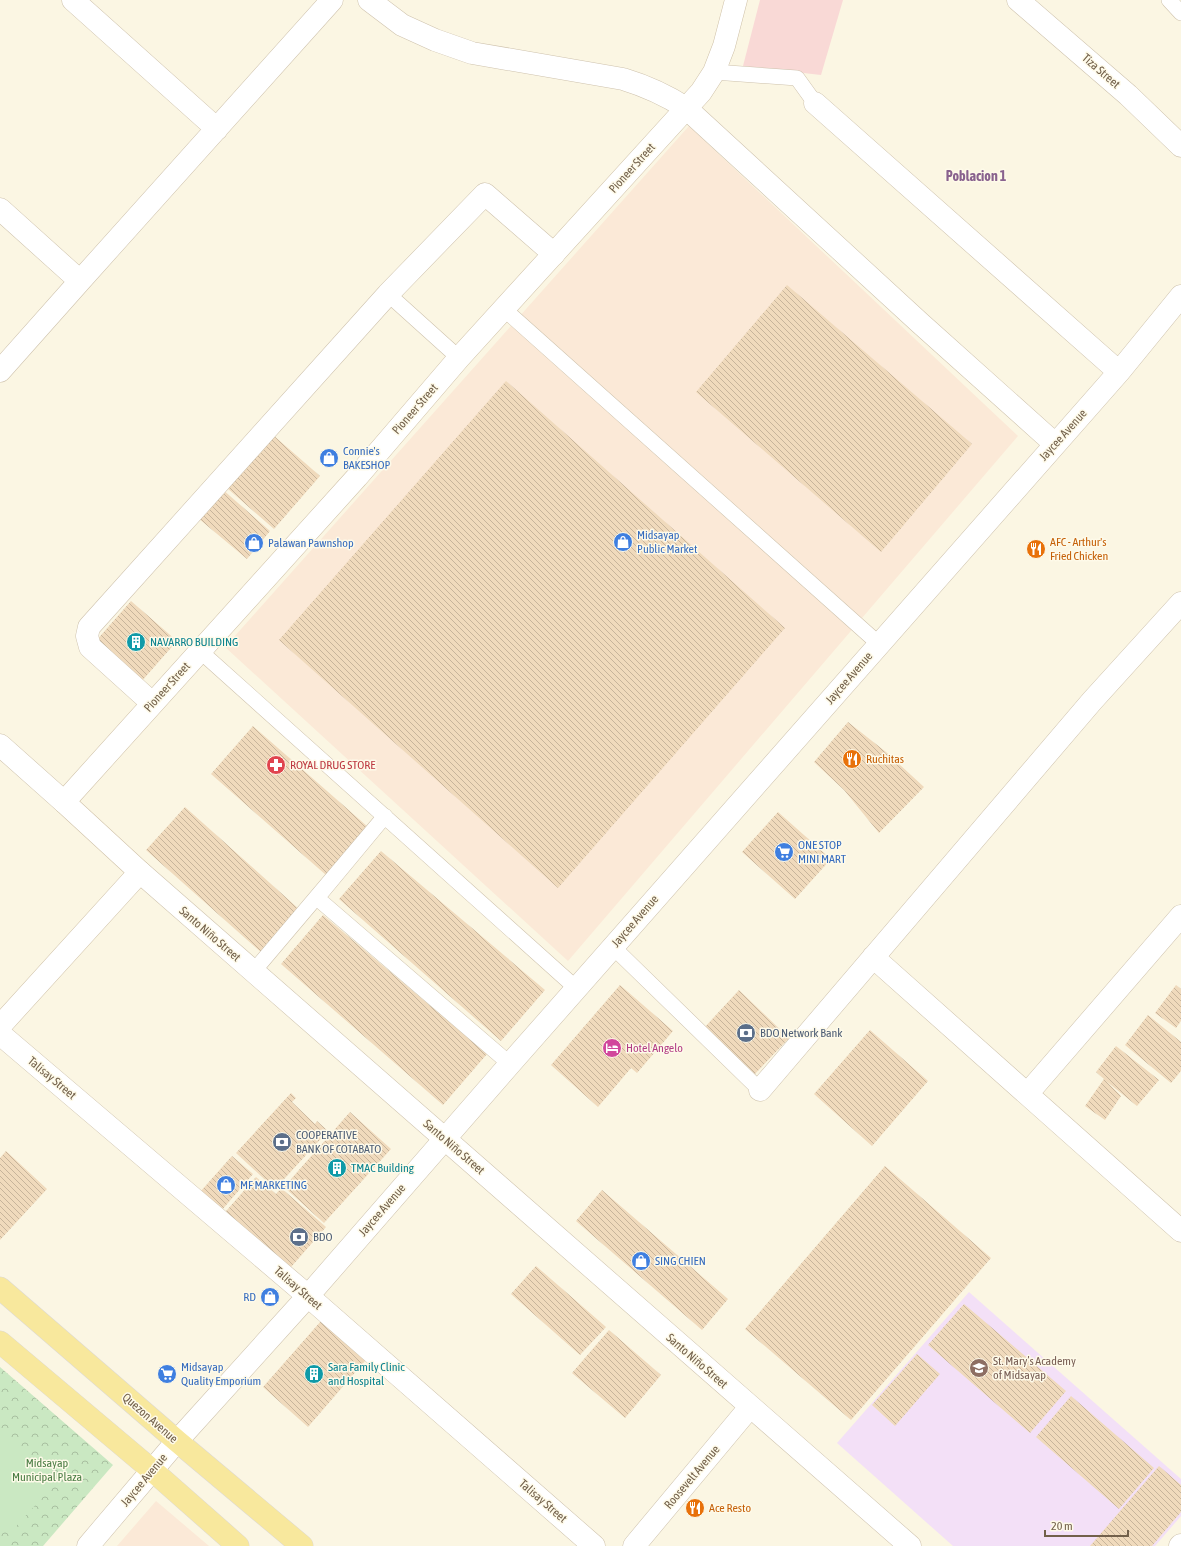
<svg xmlns="http://www.w3.org/2000/svg" width="1181" height="1546" viewBox="0 0 1181 1546" font-family="'Asap Condensed',sans-serif">
<style>
.commercial{fill:#fbe9d7}
.education{fill:#f3e0f7}
.medical{fill:#f9d9d6}
.park{fill:url(#park-crowns)}
.pitch{fill:#cae8c2}
.building{fill:url(#building-back-hatch)}
.lines{fill:none;stroke-linecap:round;stroke-linejoin:round}
.service-casing{stroke:#cec2ad;stroke-width:16}
.minor-casing{stroke:#cec2ad;stroke-width:23}
.secondary-casing{stroke:#cfc1a8;stroke-width:23}
.primary-casing{stroke:#ddd9d4;stroke-width:23}
.service{stroke:#fff;stroke-width:15}
.minor{stroke:#fff;stroke-width:22}
.secondary{stroke:#fff;stroke-width:22}
.primary{stroke:#f8e89d;stroke-width:22}
.labels{text-anchor:middle;dominant-baseline:central;stroke-width:3;stroke-linejoin:round;paint-order:stroke}
.street-label{font-size:12px;fill:#72604a;stroke:#fefae9}
.shop-label{font-size:12px;fill:#366cbe;stroke:#fefae9;text-anchor:start}
.food-label{font-size:12px;fill:#c56008;stroke:#fefae9;text-anchor:start}
.culture-label{font-size:12px;fill:#0d838f;stroke:#fefae9;text-anchor:start}
.health-label{font-size:12px;fill:#be3a42;stroke:#fefae9;text-anchor:start}
.service-label{font-size:12px;fill:#4e5e75;stroke:#fefae9;text-anchor:start}
.hotel-label{font-size:12px;fill:#b23c85;stroke:#fefae9;text-anchor:start}
.education-label{font-size:12px;fill:#785e54;stroke:#fefae9;text-anchor:start}
.park-label{font-size:12px;fill:#4b7d45;stroke:#fefae9}
.quarter-label{font-size:14px;font-weight:bold;fill:#89628e;stroke:#fefae9}
</style>
<defs>
<pattern id="park-crowns" width="20" height="18" patternUnits="userSpaceOnUse"><rect width="20" height="18" fill="#cae8c2"/><path d="M2 6a3 3 0 1 1 6 0M12 15a3 3 0 1 1 6 0" fill="none" stroke="#a8bfa0"/></pattern>
<pattern id="building-back-hatch" width="6" height="6" patternUnits="userSpaceOnUse"><rect width="6" height="6" fill="#f0dabc"/><path d="M-1 5l2 2M0 0l6 6M5-1l2 2" fill="none" stroke="#c7b49b"/></pattern>
</defs>
<rect width="100%" height="100%" fill="#fbf6e3"/>
<!-- commercial -->
<path class="commercial" d="M689 126 1018 436 568 961 225 647Z
M156 1501 209 1546H117Z"/>
<!-- education -->
<path class="education" d="M969 1292 1181 1479V1516L1155 1546H953L837 1443Z"/>
<!-- medical -->
<path class="medical" d="M760 0H843L821 75 743 66Z"/>
<!-- park -->
<path class="park" d="M0 1367 113 1465 43 1546H0Z"/>
<!-- pitch -->
<path class="pitch" d="M0 1428 58 1480 11 1532 0 1522Z"/>
<!-- building -->
<path class="building" d="M787 285 972 444 881 552 696 392Z
M506 381 785 628 558 888 279 640Z
M273 435 320 476 274 529 227 488Z
M222 489 270 531 247 559 198 518Z
M131 601 177 641 141 682 95 642Z
M848 722 886 752 924 787 879 833 844 790 814 762Z
M253 726 368 827 326 875 211 774Z
M185 807 300 910 262 953 146 850Z
M778 812 831 859 795 899 742 852Z
M381 851 545 990 501 1041 339 899Z
M323 915 487 1054 443 1105 281 964Z
M620 985 673 1031 637 1073 631 1068 598 1107 551 1065Z
M1176 985 1181 989V1021L1176 1028 1155 1013Z
M739 990 789 1038 754 1075 704 1028Z
M1148 1015 1181 1042V1071L1171 1083 1125 1045Z
M870 1030 928 1081 872 1146 814 1094Z
M1116 1046 1159 1080 1137 1106 1106 1081 1121 1096 1105 1120 1085 1106 1104 1079 1096 1072Z
M291 1093 296 1098 292 1102 315 1124 317 1121 328 1131 275 1189 236 1153Z
M350 1112 391 1149 324 1223 284 1187Z
M6 1151 47 1189 0 1240V1158Z
M232 1156 253 1174 221 1211 200 1192Z
M885 1166 991 1258 851 1420 745 1329Z
M256 1177 276 1194 281 1188 326 1227 285 1274 220 1218Z
M602 1190 728 1299 702 1330 576 1221Z
M536 1266 606 1327 580 1355 511 1294Z
M964 1304 1066 1391 1030 1433 928 1345Z
M321 1321 365 1361 308 1427 263 1387Z
M609 1330 661 1375 625 1418 572 1373Z
M917 1354 940 1374 895 1426 872 1405Z
M1071 1396 1154 1468 1119 1509 1036 1437Z
M1159 1466 1181 1485V1512L1152 1546H1090Z"/>
<g class="lines">
<!-- service casing -->
<g class="service-casing">
<path id="service" d="M1169 0 1181 13
M714 72 797 78 815 103
M388 294 459 358
M504 309 879 644
M200 651 576 988
M613 947 760 1090
M253 972 385 816 317 898 510 1064"/>
</g>
<!-- minor casing -->
<g class="minor-casing">
<path id="minor" d="M73 0 217 129
M369 0 402 25 435 40 472 53 623 79C646 86 666 95 686 108L920 323 1055 444
M1018 0 1128 95 1181 146
M815 103 1119 372
M0 209 80 281
M0 371 80 281 332 0
M152 703 90 647 87 636 89 627 388 294 485 194 554 254
M0 745 64 802
M140 872 910 1546
M873 957 1181 1231
M0 1034 308 1296 594 1546
M760 1090 1092 701 1181 603
M1028 1093 1181 916
M88 1546 177 1441 308 1296 510 1064 1119 372 1181 296
M634 1546 750 1407
M1180 1546 1181 1545"/>
</g>
<!-- secondary casing -->
<g class="secondary-casing">
<path id="secondary" d="M0 1026 140 872 64 802 357 477 459 358 701 92 714 72 724 46 736 0"/>
</g>
<!-- primary casing -->
<g class="primary-casing">
<path id="primary" d="M0 1288 177 1441 302 1546
M0 1342 153 1471 238 1546"/>
</g>
<!-- service -->
<use href="#service" class="service"/>
<!-- minor -->
<use href="#minor" class="minor"/>
<!-- secondary -->
<use href="#secondary" class="secondary"/>
<!-- primary -->
<use href="#primary" class="primary"/>
</g>
<!-- icons -->
<defs>
<g id="shop-disc" transform="scale(1)"><circle r="9.5" fill="#3f7fe0" stroke="#fefae9"/><path d="M-5-2.5h2.3a2.7 3.5 0 0 1 5.4 0H5L5.5 6h-11ZM-1.5-2.5h3a1.5 2.3 0 0 0-3 0Z" fill="#fff"/></g>
<g id="restaurant-disc" transform="scale(1)"><circle r="9.5" fill="#e8710a" stroke="#fefae9"/><path d="M-5-6h1v4h1v-4h1v4h1v-4h1v5L-1.5 .5V6h-2V.5L-5-1ZM5-6V6H3V1.5H1.5Q1.5-4 5-6Z" fill="#fff"/></g>
<g id="building-disc" transform="scale(1)"><circle r="9.5" fill="#0f9aa8" stroke="#fefae9"/><path d="M-4-6H4V6H1V3H-1V6H-4ZM-2.5-4.3h1.7v1.8h-1.7ZM.8-4.3h1.7v1.8H.8ZM-2.5-1h1.7V.8h-1.7ZM.8-1h1.7V.8H.8Z" fill="#fff"/></g>
<g id="pharmacy-disc" transform="scale(1)"><circle r="9.5" fill="#e0444e" stroke="#fefae9"/><path d="M-2-6h4v4h4v4h-4v4h-4v-4h-4v-4h4Z" fill="#fff"/></g>
<g id="supermarket-disc" transform="scale(1)"><circle r="9.5" fill="#3f7fe0" stroke="#fefae9"/><path d="M-6-5.5h2.5l.6 2H6L4.5 2H-2.5L-4.4-4H-6ZM-1.5 3.2a1.3 1.3 0 1 0 .1 0ZM3 3.2a1.3 1.3 0 1 0 .1 0Z" fill="#fff"/></g>
<g id="bank-disc" transform="scale(1)"><circle r="9.5" fill="#5c6f8a" stroke="#fefae9"/><path d="M-6-4H6V4H-6ZM0-2.3a2.3 2.3 0 1 0 0 4.6a2.3 2.3 0 1 0 0-4.6Z" fill="#fff"/></g>
<g id="hotel-disc" transform="scale(1)"><circle r="9.5" fill="#d1479c" stroke="#fefae9"/><path d="M-6-4.5h1.5V1H6V5H4.5V3h-9V5H-6ZM-4 0a1.8 1.8 0 1 1 3.6 0ZM.5 0V-2.5h3Q6-2.5 6 0Z" fill="#fff"/></g>
<g id="school-disc" transform="scale(1)"><circle r="9.5" fill="#8d6e63" stroke="#fefae9"/><path d="M0-5L7-2L0 1L-7-2ZM-4 1L0 2.5L4 1V4Q0 6-4 4Z" fill="#fff"/></g>
</defs>
<g fill-rule="evenodd">
<use href="#shop-disc" x="329" y="458"/>
<use href="#shop-disc" x="623" y="542"/>
<use href="#shop-disc" x="254" y="543"/>
<use href="#restaurant-disc" x="1036" y="549"/>
<use href="#building-disc" x="136" y="642"/>
<use href="#restaurant-disc" x="852" y="759"/>
<use href="#pharmacy-disc" x="276" y="765"/>
<use href="#supermarket-disc" x="784" y="852"/>
<use href="#bank-disc" x="746" y="1033"/>
<use href="#hotel-disc" x="612" y="1048"/>
<use href="#bank-disc" x="282" y="1142"/>
<use href="#building-disc" x="337" y="1168"/>
<use href="#shop-disc" x="226" y="1185"/>
<use href="#bank-disc" x="299" y="1237"/>
<use href="#shop-disc" x="641" y="1261"/>
<use href="#shop-disc" x="270" y="1297"/>
<use href="#school-disc" x="979" y="1368"/>
<use href="#supermarket-disc" x="167" y="1374"/>
<use href="#building-disc" x="314" y="1374"/>
<use href="#restaurant-disc" x="695" y="1508"/>
</g>
<g class="labels">
<!-- street labels -->
<g class="street-label">
<text transform="translate(1101 71) rotate(41)">Tiza Street</text>
<text transform="translate(632 168) rotate(-48)">Pioneer Street</text>
<text transform="translate(415 409) rotate(-49)">Pioneer Street</text>
<text transform="translate(1063 435) rotate(-48)">Jaycee Avenue</text>
<text transform="translate(849 678) rotate(-49)">Jaycee Avenue</text>
<text transform="translate(167 687) rotate(-48)">Pioneer Street</text>
<text transform="translate(635 921) rotate(-49)">Jaycee Avenue</text>
<text transform="translate(210 934) rotate(41)">Santo Niño Street</text>
<text transform="translate(52 1078) rotate(40)">Talisay Street</text>
<text transform="translate(454 1147) rotate(41)">Santo Niño Street</text>
<text transform="translate(382 1210) rotate(-49)">Jaycee Avenue</text>
<text transform="translate(298 1288) rotate(41)">Talisay Street</text>
<text transform="translate(697 1361) rotate(41)">Santo Niño Street</text>
<text transform="translate(150 1418) rotate(41)">Quezon Avenue</text>
<text transform="translate(692 1477) rotate(-50)">Roosevelt Avenue</text>
<text transform="translate(144 1480) rotate(-50)">Jaycee Avenue</text>
<text transform="translate(543 1501) rotate(41)">Talisay Street</text>
</g>
<!-- shop labels -->
<g class="shop-label">
<text x="343" y="451">Connie's<tspan x="343" dy="14">BAKESHOP</tspan></text>
<text x="637" y="535">Midsayap<tspan x="637" dy="14">Public Market</tspan></text>
<text x="268" y="543">Palawan Pawnshop</text>
<text x="798" y="845">ONE STOP<tspan x="798" dy="14">MINI MART</tspan></text>
<text x="240" y="1185">MF MARKETING</text>
<text x="655" y="1261">SING CHIEN</text>
<text x="256" y="1297" text-anchor="end">RD</text>
<text x="181" y="1367">Midsayap<tspan x="181" dy="14">Quality Emporium</tspan></text>
</g>
<!-- food labels -->
<g class="food-label">
<text x="1050" y="542">AFC - Arthur's<tspan x="1050" dy="14">Fried Chicken</tspan></text>
<text x="866" y="759">Ruchitas</text>
<text x="709" y="1508">Ace Resto</text>
</g>
<!-- culture labels -->
<g class="culture-label">
<text x="150" y="642">NAVARRO BUILDING</text>
<text x="351" y="1168">TMAC Building</text>
<text x="328" y="1367">Sara Family Clinic<tspan x="328" dy="14">and Hospital</tspan></text>
</g>
<!-- health labels -->
<g class="health-label">
<text x="290" y="765">ROYAL DRUG STORE</text>
</g>
<!-- service labels -->
<g class="service-label">
<text x="760" y="1033">BDO Network Bank</text>
<text x="296" y="1135">COOPERATIVE<tspan x="296" dy="14">BANK OF COTABATO</tspan></text>
<text x="313" y="1237">BDO</text>
</g>
<!-- hotel labels -->
<g class="hotel-label">
<text x="626" y="1048">Hotel Angelo</text>
</g>
<!-- education labels -->
<g class="education-label">
<text x="993" y="1361">St. Mary’s Academy<tspan x="993" dy="14">of Midsayap</tspan></text>
</g>
<!-- park labels -->
<g class="park-label">
<text x="47" y="1463">Midsayap<tspan x="47" dy="14">Municipal Plaza</tspan></text>
</g>
<!-- quarter labels -->
<g class="quarter-label">
<text x="976" y="176">Poblacion 1</text>
</g>
</g>
<!-- scale -->
<path d="M1045 1530v6h83v-6" fill="none" stroke="#72604a" stroke-width="2"/>
<text x="1051" y="1530" font-size="12" fill="#72604a" stroke="#fefae9" stroke-width="3" paint-order="stroke">20 m</text>
</svg>
